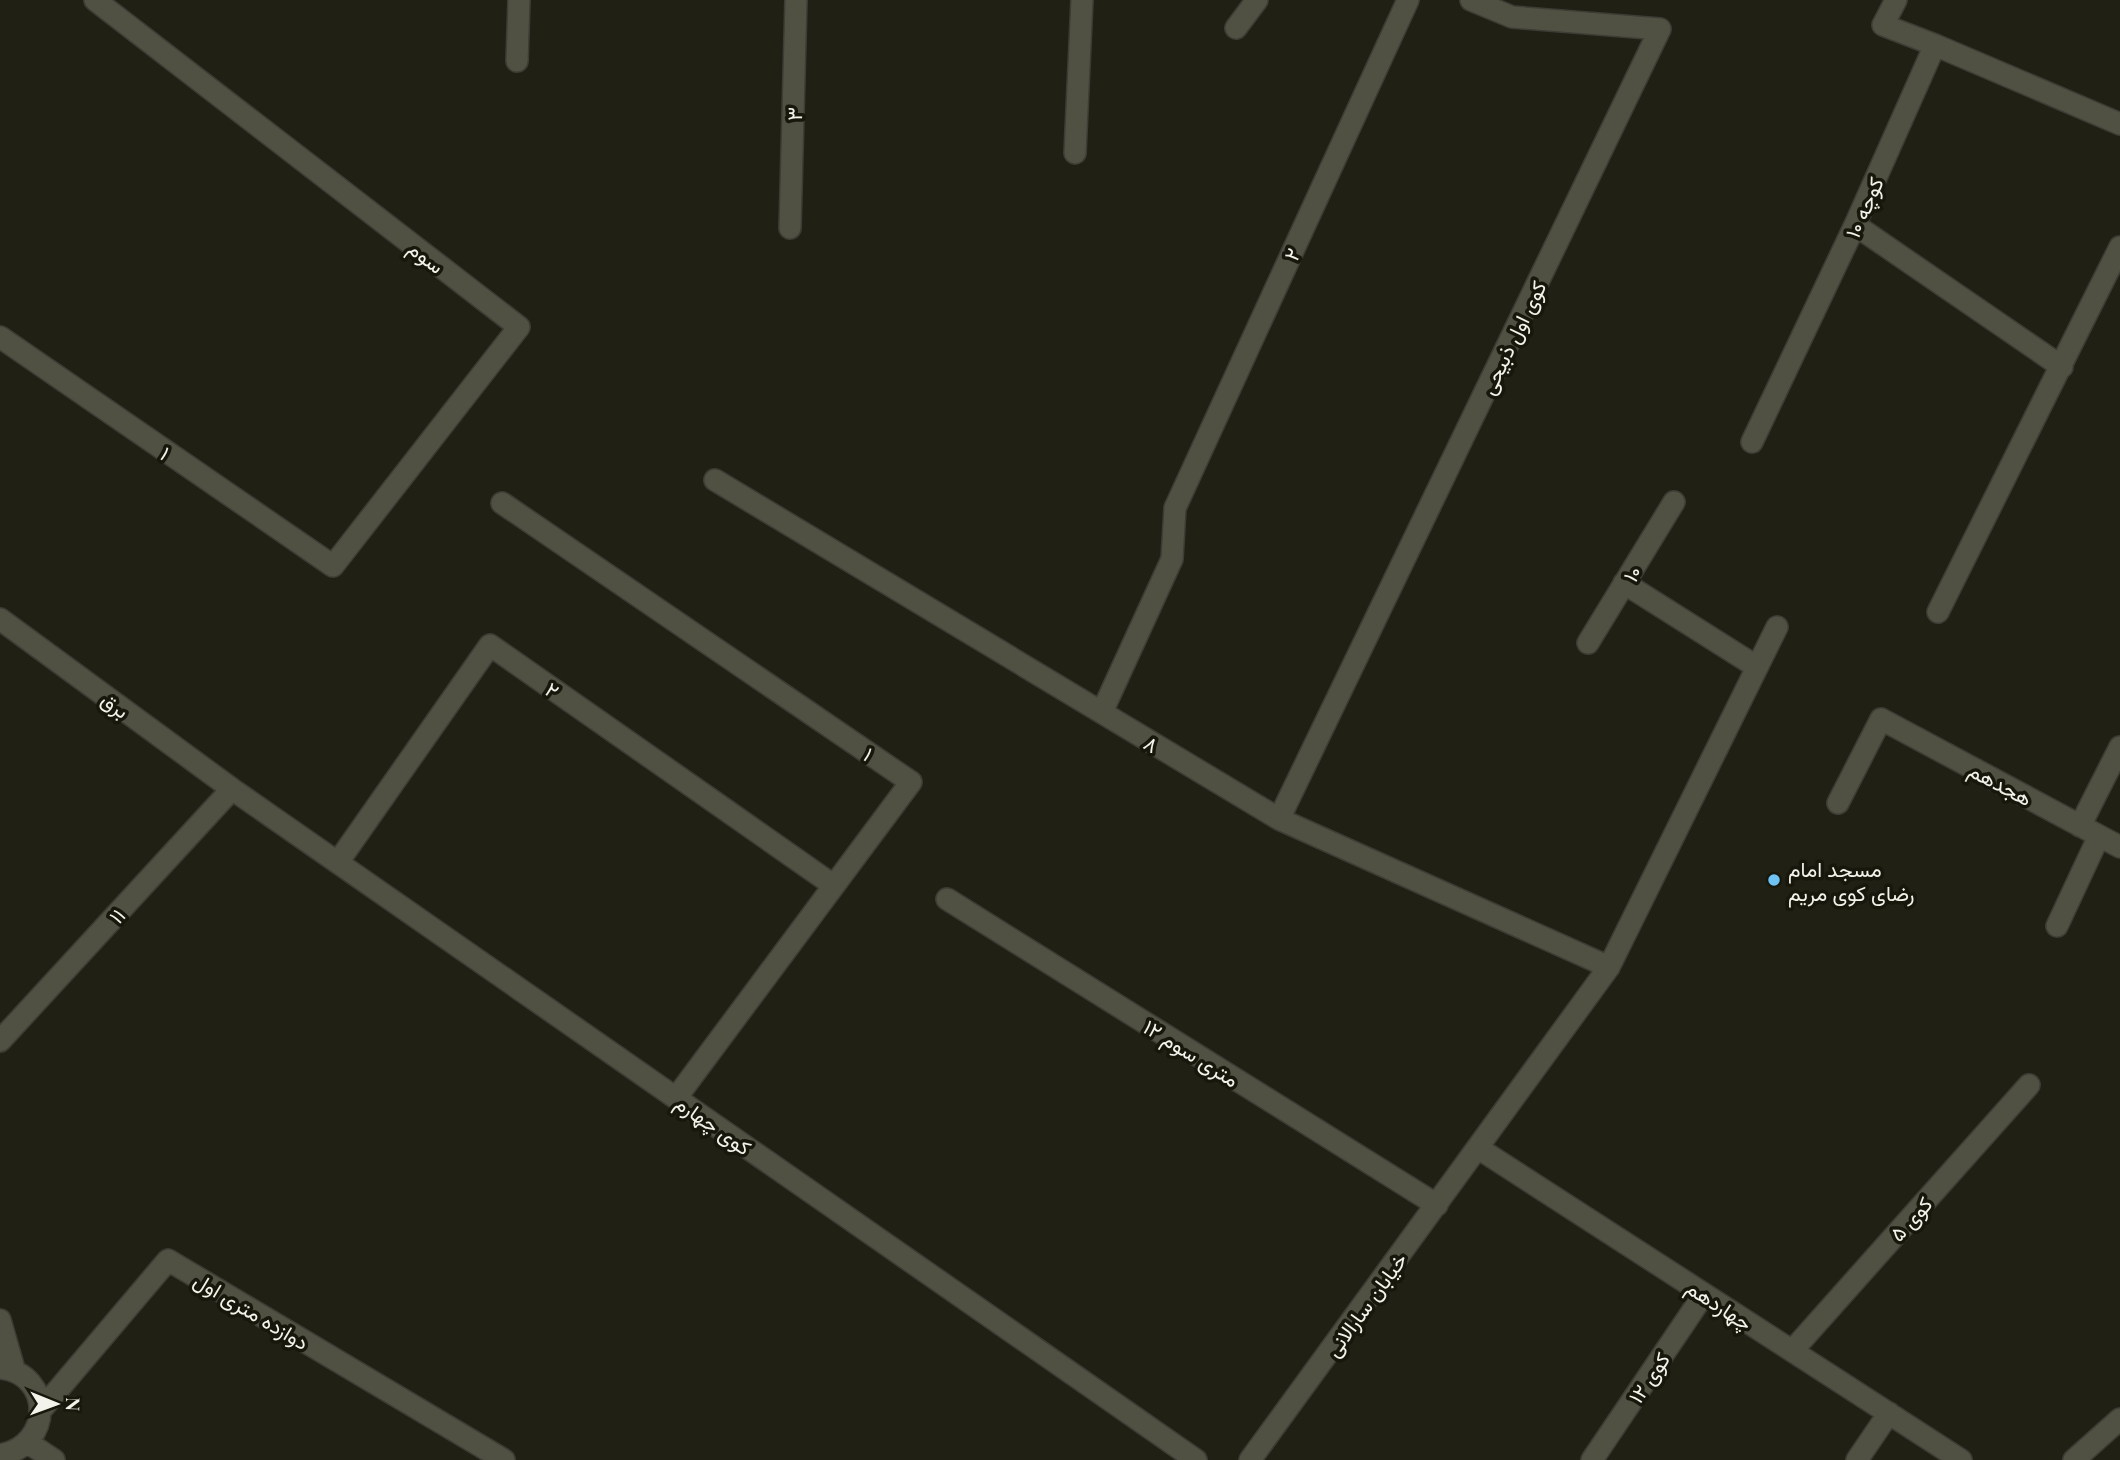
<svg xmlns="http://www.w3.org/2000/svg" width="2120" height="1460" viewBox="0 0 2120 1460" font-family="'Playfair Display',Vazirmatn,serif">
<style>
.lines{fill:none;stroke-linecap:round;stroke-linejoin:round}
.minor-casing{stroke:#3d3c35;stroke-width:24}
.minor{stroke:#505043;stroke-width:21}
.poi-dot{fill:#6fc2f4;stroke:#17170c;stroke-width:2.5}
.labels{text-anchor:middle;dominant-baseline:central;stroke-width:7;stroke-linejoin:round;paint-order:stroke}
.street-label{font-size:21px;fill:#f3f3eb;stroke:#17170c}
.poi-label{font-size:21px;fill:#f3f3eb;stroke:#17170c;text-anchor:start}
</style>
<rect width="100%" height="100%" fill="#202015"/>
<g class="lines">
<!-- minor casing -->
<g class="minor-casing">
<path id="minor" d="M1236 28 1257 0
M1935 45 2120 124
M517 61 519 0
M1075 153 1082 0
M1855 225 2062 367
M790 228 796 0
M0 337 333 566 519 327 95 0
M1752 442 1855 225 1935 45 1883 25 1896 0
M715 480 1279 819 1609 967
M502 503 911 782 676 1098
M1624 583 1757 667
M1938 612 2120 247
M0 619 232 789 1196 1460
M1588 643 1674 502
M1102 712 1172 559 1175 508 1408 0
M1838 803 1881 719 2120 847
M1279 819 1660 29 1512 17 1471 0
M2080 826 2120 747
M338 862 490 645 833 885
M947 899 1437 1205
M2057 926 2099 836
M0 1041 232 789
M1478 1148 1961 1460
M0 1320 14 1369
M1792 1351 2029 1085
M0 1368C54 1374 53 1446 0 1455
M41 1410 168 1260 504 1460
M27 1442 54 1460
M1250 1460 1609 967 1777 627
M1592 1460 1704 1294
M1857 1460 1889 1413
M2074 1460 2120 1419"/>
</g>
<!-- minor -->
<use href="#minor" class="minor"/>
</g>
<!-- markers -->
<circle class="poi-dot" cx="1774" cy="880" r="7"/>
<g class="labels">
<!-- street labels -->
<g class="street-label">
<text transform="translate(793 114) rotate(-89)">۳</text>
<text transform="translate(1863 207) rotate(-66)">کوچه ۱۰</text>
<text transform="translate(1291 254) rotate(-65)">۲</text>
<text transform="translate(427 256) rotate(38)">سوم</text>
<text transform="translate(1512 337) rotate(-64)">کوی اول ذبیحی</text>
<text transform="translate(166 452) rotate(35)">۱</text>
<text transform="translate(1631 573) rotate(-59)">۱۰</text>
<text transform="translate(553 689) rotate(35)">۲</text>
<text transform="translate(116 704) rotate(36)">برق</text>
<text transform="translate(1152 743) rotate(31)">۸</text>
<text transform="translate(869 753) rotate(34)">۱</text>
<text transform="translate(2001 783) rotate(28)">هجدهم</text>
<text transform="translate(116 915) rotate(-47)">۱۱</text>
<text transform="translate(1192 1052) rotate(32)">۱۲ متری سوم</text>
<text transform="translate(714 1124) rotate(35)">کوی چهارم</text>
<text transform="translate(1910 1218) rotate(-48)">کوی ۵</text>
<text transform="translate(1365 1304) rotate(-54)">خیابان سارالانی</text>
<text transform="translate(1720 1304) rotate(33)">چهاردهم</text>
<text transform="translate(252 1310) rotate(31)">دوازده متری اول</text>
<text transform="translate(1648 1377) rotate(-56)">کوی ۱۲</text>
</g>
<!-- poi labels -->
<g class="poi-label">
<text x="1788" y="868">مسجد امام<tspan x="1788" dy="24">رضای کوی مریم</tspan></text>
</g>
</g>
<!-- north arrow -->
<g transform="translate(56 1404) rotate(91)" stroke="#17170c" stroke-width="5" paint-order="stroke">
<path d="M0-5L12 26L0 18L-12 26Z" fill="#f3f3eb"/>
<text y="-10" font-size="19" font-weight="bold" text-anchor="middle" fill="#f3f3eb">N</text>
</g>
</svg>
